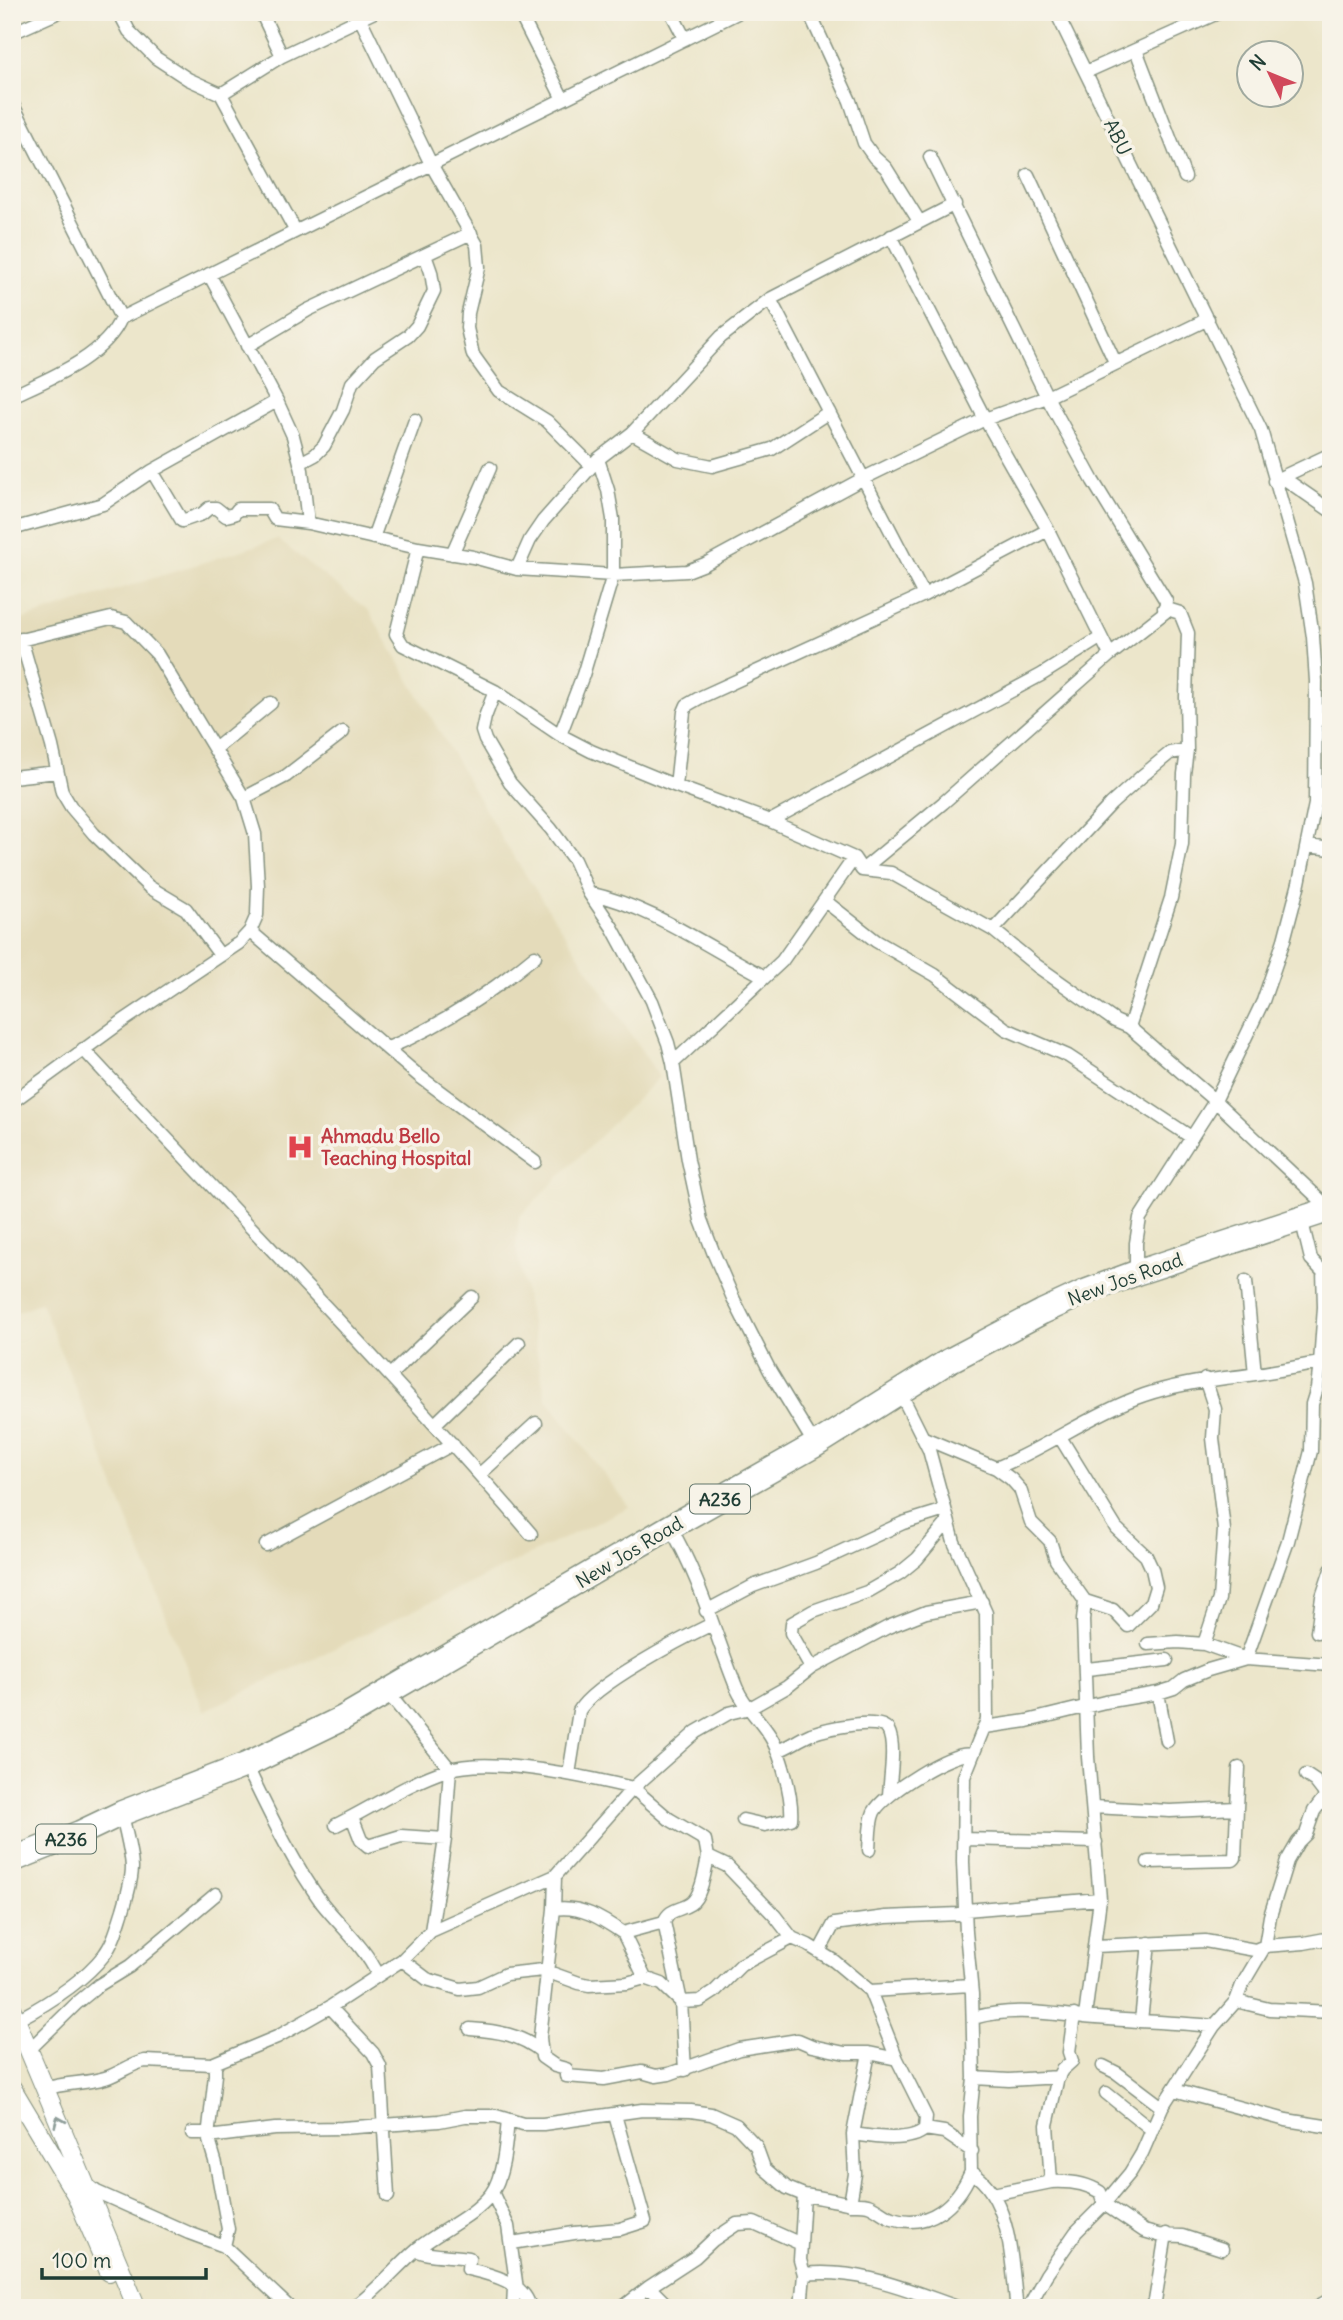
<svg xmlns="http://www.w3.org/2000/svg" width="1343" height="2320" viewBox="0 0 1343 2320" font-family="Delius,sans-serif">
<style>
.built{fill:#e4dbba}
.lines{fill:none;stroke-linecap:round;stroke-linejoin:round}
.street-casing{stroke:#869280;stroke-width:15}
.secondary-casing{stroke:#869280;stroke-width:20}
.highway-casing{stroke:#869280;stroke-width:27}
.street{stroke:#fff;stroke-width:12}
.secondary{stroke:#fff;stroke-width:18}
.highway{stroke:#fff;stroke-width:24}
.oneway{stroke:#8f9e9a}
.labels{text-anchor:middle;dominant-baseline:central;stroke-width:7;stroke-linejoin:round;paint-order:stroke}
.shield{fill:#f7f3e8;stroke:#60746a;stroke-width:2}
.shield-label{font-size:18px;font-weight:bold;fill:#1f3d34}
.street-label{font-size:19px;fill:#1f3d34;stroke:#f7f3e8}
.health-label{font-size:19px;font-weight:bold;fill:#be3a42;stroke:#f7f3e8;text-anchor:start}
</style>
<rect width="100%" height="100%" fill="#f7f3e8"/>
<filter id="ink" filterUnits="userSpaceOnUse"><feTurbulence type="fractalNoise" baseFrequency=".0143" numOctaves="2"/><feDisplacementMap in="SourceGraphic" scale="14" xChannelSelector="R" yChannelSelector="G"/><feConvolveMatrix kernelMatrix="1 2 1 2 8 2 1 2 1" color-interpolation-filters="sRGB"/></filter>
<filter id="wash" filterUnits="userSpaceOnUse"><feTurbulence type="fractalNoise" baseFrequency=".00686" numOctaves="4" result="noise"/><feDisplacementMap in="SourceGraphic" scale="28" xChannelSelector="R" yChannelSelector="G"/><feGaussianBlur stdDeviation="1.57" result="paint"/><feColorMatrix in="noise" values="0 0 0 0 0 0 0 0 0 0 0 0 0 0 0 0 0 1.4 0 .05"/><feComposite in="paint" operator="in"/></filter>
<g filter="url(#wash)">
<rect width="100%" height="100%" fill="#ece6cb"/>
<!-- built -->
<path class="built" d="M277 539 369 611 504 842 659 1077 519 1217 516 1247 546 1398 629 1507 204 1711 41 1302 12 1314V623Z"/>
</g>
<g filter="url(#ink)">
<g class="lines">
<!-- street casing -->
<g class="street-casing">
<path id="street" d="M119 12 129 31 156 58 188 79 221 94 295 230
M261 12 282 56
M357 12 431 164 477 245 479 267 468 313 467 328 473 355 499 391 547 421 592 466
M519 12 563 99
M671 12 685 39
M809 12 850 101 864 143 874 157 886 168 919 221
M1056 12 1261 430 1305 583 1313 637 1316 681 1315 804 1299 883 1284 940 1263 1001 1215 1101 1140 1218 1136 1243V1273
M12 33 59 12
M1136 50 1185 177
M1086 72 1220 12
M221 94 282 56 374 12
M12 103 121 318
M1028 175 1115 362
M891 236 985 419 1048 530 1110 655
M209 274 277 401 293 436 302 470 308 523
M770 299 924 595
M247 346 308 310 471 233
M12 396C48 379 105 357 121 318L739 12
M632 433 678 459 712 466 772 449 829 412
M300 463 315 455 324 446 343 410 352 383 375 358 408 336 417 326 434 291 431 272 425 255
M152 471 182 521 202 514 209 508H216L226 516 234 514 238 509H269L275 519 308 523 418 548 473 557 517 569 613 575 687 571 705 564 864 478 985 419 1047 397 1208 319
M1282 477 1331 454
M1274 481 1282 477 1331 511
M12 529 103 504 152 471 277 401
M373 538 415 420
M418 548 396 634 403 645 495 691 560 735 591 751 676 786 770 821 854 858 862 870 891 873 993 930 1037 966 1115 1021 1129 1027 1215 1101 1330 1209
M452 554 490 468
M517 569 530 540 543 521 598 459 632 433 721 337 770 299 955 204
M21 639 52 746 62 792 71 807 94 834 149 887 186 909 220 955
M12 642 111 618 126 622 157 654 244 798 255 834 258 886 257 915 250 931 239 943 123 1021 12 1102
M495 691 485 717 482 731 485 740 510 783 551 829 574 860 589 893 612 927 652 1001 668 1043 673 1063 688 1160 701 1220 714 1254 733 1298 770 1371 815 1445
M1317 716 1331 721
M560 735 583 675 613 575V519L608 490 598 459
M215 749 271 703
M12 777 57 772
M676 786 684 712 687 705 701 697 924 595 1048 530
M244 798 286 776 343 732
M770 821 1041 675 1100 638
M1308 846 1331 849
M862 870 943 803 1110 655 1165 612 1166 601 1093 481 1047 397 930 157
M589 893C653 907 707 947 765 977
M825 901 876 941 935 975 1006 1029 1068 1056 1191 1137
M993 930 1111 804 1142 776 1170 753 1187 750
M250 931 419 1076 535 1162
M1129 1027 1171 898 1182 844 1184 774 1187 750 1186 697 1188 633 1180 613 1164 608
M388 1048C443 1025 489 994 535 956
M83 1049C233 1211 388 1367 531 1534
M673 1063 782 961 854 858
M1301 1218 1311 1259 1327 1276
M1246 1281 1255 1374
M390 1375 472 1297
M900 1392 929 1450 954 1542 986 1613 987 1720 964 1777 963 1862 966 1932 972 1994 974 2078 970 2116 971 2172C1010 2195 1012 2262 1016 2302L1014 2308
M435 1424 519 1343
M924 1438 996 1468 1011 1479 1020 1489 1031 1522 1050 1541 1056 1560 1085 1601 1113 1610 1128 1626 1151 1603 1156 1587 1152 1569 1146 1556 1116 1528 1060 1437
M996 1468C1044 1449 1086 1417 1136 1398 1164 1387 1194 1382 1225 1378 1257 1375 1289 1368 1320 1363
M480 1474 536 1423
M670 1527C700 1577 715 1635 737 1689 744 1705 758 1718 768 1733 781 1751 793 1798 791 1819L765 1825 743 1820
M266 1545 453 1444
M706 1611 753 1586 816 1563 903 1523 945 1510
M1317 1632 1322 1597 1331 1570
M1148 1644 1178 1642 1204 1644 1246 1659 1331 1665
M1204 1644 1219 1599 1224 1530 1213 1438 1215 1409 1205 1379
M811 1668 791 1633 792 1623 813 1611 867 1592 900 1573 917 1559 948 1522
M1087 1669 1167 1660
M387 1692 450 1769 445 1839 431 1931
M1158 1693 1167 1741
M985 1727 1027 1721 1105 1702 1158 1693 1174 1688 1184 1680 1208 1670 1246 1659 1288 1541 1311 1451 1312 1404 1317 1388 1320 1363 1324 1307 1323 1270
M777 1751C789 1747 799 1739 811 1734 825 1729 880 1716 888 1730 896 1744 890 1778 889 1795
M246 1765C269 1812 291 1860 322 1903 341 1927 365 1947 378 1975
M569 1774 579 1711C593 1685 683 1638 712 1624
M1306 1775 1315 1781 1325 1794 1331 1795
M1093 1807 1170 1811 1237 1808 1235 1858 1233 1860 1148 1862
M1237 1808 1239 1768
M352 1817 361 1840 368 1846 401 1836 445 1839
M336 1825C373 1807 407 1783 447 1770 490 1756 587 1777 633 1788L696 1732 729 1713 750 1708 787 1687 811 1668 888 1627 926 1612 982 1602
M963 1839 1096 1842
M869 1850C870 1838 869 1823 874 1812 883 1794 953 1750 971 1755
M555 1876 554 1909 540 2037 542 2057 555 2066 566 2069V2076L604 2079 642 2072 656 2076 669 2074 739 2049 798 2040 812 2046 845 2053H869L897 2059
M554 1909C581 1905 601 1918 623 1933
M1095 1946 1205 1941 1255 1950 1265 1946 1304 1943 1331 1938
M819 1952 834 1924 886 1917 959 1914 966 1910 1100 1899
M402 1960 427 1979 460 1989 478 1987 506 1974 543 1970 579 1983 589 1985 627 1983 645 1978 662 1984 681 2002 700 2001 714 1992 741 1965 792 1938
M645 1978 623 1933 664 1922
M870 1991 971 1985
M1236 2001 1269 2009 1331 2012
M330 2007 373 2053 380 2066 388 2196
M1085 2017 1100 1899 1088 1757 1083 1620 1085 1601
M973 2018C1011 2007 1045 2013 1084 2017 1127 2021 1171 2022 1214 2026
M17 2020C47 2004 83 1982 104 1955 114 1942 118 1925 123 1910 127 1896 132 1881 132 1867 131 1849 125 1831 122 1813
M1141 2021 1149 1943
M470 2029C497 2031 520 2034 542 2052
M29 2050 77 2003 99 1985 130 1966 216 1894
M212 2064 277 2037 330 2007 402 1960 431 1931 555 1876 633 1788 669 1819 705 1840 708 1857 727 1866 775 1916 792 1938 808 1945 834 1961 870 1991 897 2059 926 2117 925 2129 944 2132 972 2151
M1103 2066 1117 2073 1162 2107
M685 2070 681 2002 664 1922C670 1908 679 1911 690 1904 702 1896 705 1870 708 1857
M974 2078 1009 2080 1059 2077
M45 2089C65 2082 85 2084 105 2078 119 2074 130 2064 145 2061L212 2064 215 2067V2075L208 2137 216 2164 228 2229 224 2246
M1174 2090 1286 2120 1331 2127
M1106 2093 1151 2129
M192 2133H204L208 2137 275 2129 342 2128 439 2121 465 2116H496L523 2124H543L642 2110 691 2111 711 2114 736 2125 756 2146 764 2168 787 2188 804 2195
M853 2134 869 2053
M1051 2182C1068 2181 1086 2183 1100 2192L1104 2204
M86 2184 97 2192 189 2233 224 2246 290 2308
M492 2192 508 2226 517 2289
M993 2194 1051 2182 1047 2125 1058 2077 1062 2070 1072 2061 1069 2052 1074 2015
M850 2204 855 2174 853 2134C873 2137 910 2143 925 2129
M1104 2204 1130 2173 1142 2153 1162 2107 1214 2026 1236 2001 1242 1985 1265 1946 1270 1916 1287 1861 1298 1842 1306 1834 1314 1811 1327 1794
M512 2243 574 2233 620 2229 645 2221 615 2115
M416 2250C431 2257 451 2255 469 2258L468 2269C490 2274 525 2282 530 2308
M804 2274C860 2268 908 2290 960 2308
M649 2287 695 2257 713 2240 737 2224 754 2223 801 2244
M353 2308C377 2291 395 2268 417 2249 440 2230 472 2218 491 2194 504 2176 506 2141 508 2120
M513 2308 514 2287
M622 2308 649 2287 670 2308
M801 2308 804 2274 800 2260 804 2195C819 2197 832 2200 847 2203 854 2205 861 2203 868 2205 877 2208 883 2215 892 2218 929 2230 957 2204 971 2172
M1028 2308 1046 2275 1076 2232 1104 2204 1144 2231 1158 2235 1182 2236 1222 2249
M1151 2308 1155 2301 1166 2234
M1315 2308 1331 2299"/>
</g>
<!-- secondary casing -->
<g class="secondary-casing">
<path id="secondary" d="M12 2010 137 2308
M12 2088 76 2195 109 2272"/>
</g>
<!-- highway casing -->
<g class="highway-casing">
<path id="highway" d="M12 1860 80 1833 122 1813 246 1765 343 1718 670 1527 815 1445 947 1362 1042 1312 1085 1292 1136 1273 1331 1209"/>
</g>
<!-- street -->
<use href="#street" class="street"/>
<!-- secondary -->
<use href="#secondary" class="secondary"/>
<!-- highway -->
<use href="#highway" class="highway"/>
</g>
<!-- one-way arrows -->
<defs><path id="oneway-chevron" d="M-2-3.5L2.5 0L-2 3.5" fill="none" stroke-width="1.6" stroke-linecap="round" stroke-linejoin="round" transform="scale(1.75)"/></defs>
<use class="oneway" href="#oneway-chevron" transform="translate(59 2121) rotate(-114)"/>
</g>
<!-- icons -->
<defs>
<g id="hospital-bare" transform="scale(2.1)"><path d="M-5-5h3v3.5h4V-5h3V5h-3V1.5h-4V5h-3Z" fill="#e0444e" stroke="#f7f3e8" stroke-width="2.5" paint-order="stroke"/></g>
</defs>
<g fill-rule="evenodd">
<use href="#hospital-bare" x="300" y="1147"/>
</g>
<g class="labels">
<!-- shield labels -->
<g class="shield">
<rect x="690" y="1484.5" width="60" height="29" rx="5"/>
<rect x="36" y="1824.5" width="60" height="29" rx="5"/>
</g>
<g class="shield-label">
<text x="720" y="1499">A236</text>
<text x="66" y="1839">A236</text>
</g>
<!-- street labels -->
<g class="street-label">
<text transform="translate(1118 137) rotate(64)">ABU</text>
<text transform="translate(1125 1279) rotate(-20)">New Jos Road</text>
<text transform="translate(629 1552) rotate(-31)">New Jos Road</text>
</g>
<!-- health labels -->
<g class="health-label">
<text x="321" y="1136">Ahmadu Bello<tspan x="321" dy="22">Teaching Hospital</tspan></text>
</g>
</g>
<!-- margin -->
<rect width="1343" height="2320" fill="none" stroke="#f7f3e8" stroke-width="42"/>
<!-- north arrow -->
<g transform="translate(1270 74) rotate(313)"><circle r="33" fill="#f7f3e8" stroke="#a1aaa0" stroke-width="2"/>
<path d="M0-5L12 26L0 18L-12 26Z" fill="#d1495b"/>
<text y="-10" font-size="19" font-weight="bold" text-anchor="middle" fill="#1f3d34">N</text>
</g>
<!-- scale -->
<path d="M42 2268v10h164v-10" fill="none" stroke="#1f3d34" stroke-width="3.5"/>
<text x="52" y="2268" font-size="21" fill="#1f3d34" stroke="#f7f3e8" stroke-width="5" paint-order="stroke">100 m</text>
</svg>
